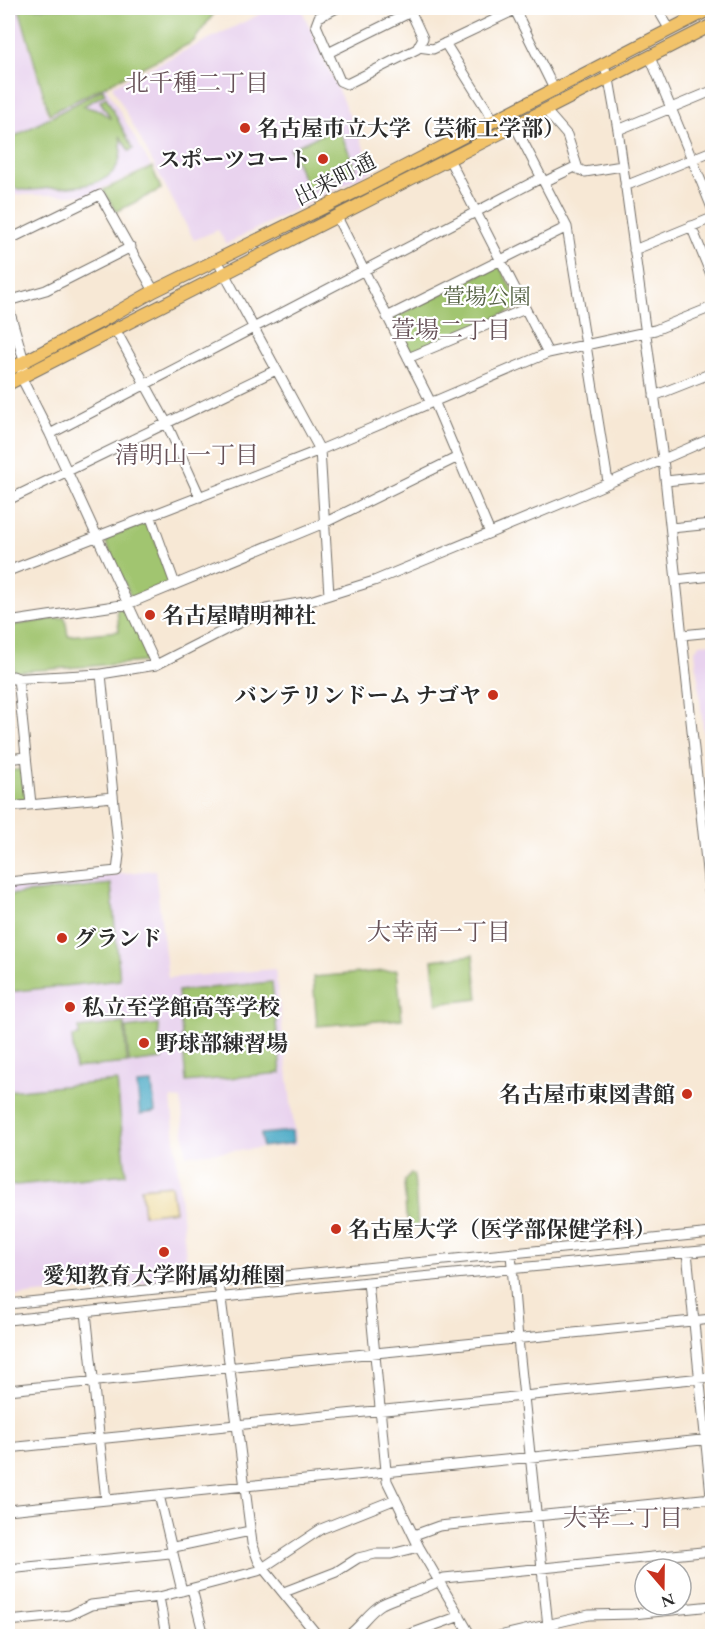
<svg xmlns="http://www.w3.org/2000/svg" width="720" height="1644" viewBox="0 0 720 1644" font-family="'EB Garamond','Noto Serif JP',serif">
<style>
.built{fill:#e8d2ee}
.green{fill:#a1c56f;stroke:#66784d;stroke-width:1.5}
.sand{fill:#eeda9e;stroke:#8c8264;stroke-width:1.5}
.water{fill:#46a8c5;stroke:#386a78;stroke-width:1.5}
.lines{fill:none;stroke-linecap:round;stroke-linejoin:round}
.minor-casing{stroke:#726d66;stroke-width:11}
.major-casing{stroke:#726d66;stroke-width:14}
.minor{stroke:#fff;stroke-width:9}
.major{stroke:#f2c36a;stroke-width:12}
.poi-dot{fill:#c8321e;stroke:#fff;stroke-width:2}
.labels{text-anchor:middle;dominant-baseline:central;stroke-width:4.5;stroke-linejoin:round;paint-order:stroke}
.poi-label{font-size:22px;font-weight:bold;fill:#2b2b2b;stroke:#fff;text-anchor:start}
.street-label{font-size:22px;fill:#2b2b2b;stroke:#fff}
.park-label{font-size:22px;fill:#546143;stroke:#fff}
.neighbourhood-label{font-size:24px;fill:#675258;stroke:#fff}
</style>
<rect width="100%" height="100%" fill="#fff"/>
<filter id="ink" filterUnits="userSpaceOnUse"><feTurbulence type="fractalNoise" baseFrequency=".0167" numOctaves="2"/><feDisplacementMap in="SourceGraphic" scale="12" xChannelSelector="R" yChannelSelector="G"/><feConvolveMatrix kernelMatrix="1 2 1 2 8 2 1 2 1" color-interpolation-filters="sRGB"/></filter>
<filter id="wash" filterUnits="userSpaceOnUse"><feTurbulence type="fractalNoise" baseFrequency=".008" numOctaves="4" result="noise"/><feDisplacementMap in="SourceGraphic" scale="24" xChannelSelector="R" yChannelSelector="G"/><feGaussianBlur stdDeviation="1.35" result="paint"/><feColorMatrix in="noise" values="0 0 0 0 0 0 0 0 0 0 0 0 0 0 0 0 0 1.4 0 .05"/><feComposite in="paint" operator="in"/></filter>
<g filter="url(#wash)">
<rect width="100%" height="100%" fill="#f7e8d5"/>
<!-- built -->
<path class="built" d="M8 8H18L48 116 104 84 151 166 88 195H8Z
M273 8H301L374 170 226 244 218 230 194 240 112 86Z
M712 643V813L695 650 700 644Z
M155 870 168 978 275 969 296 1145 186 1155 181 1099 171 1098 188 1279 8 1297V886Z"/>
<!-- green -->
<path class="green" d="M19 8H218L193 42 49 114Z
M103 89 105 94 83 106 100 111 111 119 100 101 106 97 133 149 129 151 120 136C128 185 88 186 52 188 37 189 21 194 8 184V140Z
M338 127 356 169 309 190 290 149Z
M152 167 161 189 116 212 103 190Z
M497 266 500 267 520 305 518 308 414 353 409 352 393 318Z
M145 523 149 524 170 581 168 585 136 599 131 597 106 543 108 537Z
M117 609H127L149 657 144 662 14 672 8 626 65 617 68 636 119 631Z
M23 769 27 798 26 801 8 803V771Z
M111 884 120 980 8 992V895Z
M473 955 478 999 437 1004 432 960Z
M397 970 402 1019 317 1026 313 977Z
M272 982 281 1073 186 1082 178 991Z
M124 1023 127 1063 75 1068 72 1037 79 1036V1028Z
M158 1024 162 1059 129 1063 126 1028Z
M117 1081 126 1174 8 1186V1091Z
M411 1173 414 1175 418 1227 410 1226 406 1215 404 1181Z"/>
<!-- sand -->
<path class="sand" d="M171 1185 175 1211 144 1215 141 1188Z"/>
<!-- water -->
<path class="water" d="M152 1083 155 1112 140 1114 137 1084Z
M292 1131 293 1143 262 1147 261 1134Z"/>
</g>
<g filter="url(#ink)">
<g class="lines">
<!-- minor casing -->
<g class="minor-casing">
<path id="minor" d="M337 8 319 17 316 25 340 81 347 84 417 49 423 38 409 8
M657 8 670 30
M515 10 555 91
M445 43 494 121
M418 47 433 49 519 8
M328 53 411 12
M650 57 712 208
M604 66 609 79 618 130 663 459 712 917
M546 111 567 135 578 169 585 172 622 166
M515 126 567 227 608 482
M618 130 712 91
M449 159 548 353
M544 182 577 166
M625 186 712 151
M337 217 431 403
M691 226 712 277
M8 240 100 195 154 291
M634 250 712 218
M217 260 320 450 329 595
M8 301 46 290 131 247
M8 306 24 361 21 377 50 434 156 665
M387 317 567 227
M115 329 166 422 200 497
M408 358 525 309
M654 396 712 373
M434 401 490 533
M50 434 541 178
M666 481 712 476
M8 500 276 370
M150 515 175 584
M671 528 712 524
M8 571 320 450 548 353 655 330 712 307
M676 580 712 576
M8 622 128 604 324 523 458 457
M682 635 712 632
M13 676 18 678 31 804
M8 679 101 674 156 665 266 609 310 601 374 581 572 499 712 438
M8 759 26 757
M8 807 113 797
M8 882 117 871 119 855 101 674
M687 1252 712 1505
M511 1254 518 1339 549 1636
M368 1282 387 1481 419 1547 471 1636
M219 1283 252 1543 258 1560 263 1568 318 1636
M8 1304 712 1233
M86 1312 106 1500
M8 1320 368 1282 712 1250
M8 1390 712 1319
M8 1448 712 1377
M159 1495 182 1591
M8 1510 712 1439
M414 1535 439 1526 712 1498
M8 1569 170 1553 174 1547 250 1531
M192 1589 204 1636
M284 1592 336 1572 358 1558 375 1554H391L419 1547
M159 1597 166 1636
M8 1621 70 1615 91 1605 159 1597 258 1571 321 1529 396 1499
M347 1636C360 1628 368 1612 382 1604 402 1594 425 1591 444 1578L712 1551
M405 1636 460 1616
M499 1636 589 1615 633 1614 712 1606"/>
</g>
<!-- major casing -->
<g class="major-casing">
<path id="major" d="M8 370 98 323 154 291 373 183 712 8
M8 384 712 25"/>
</g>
<!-- minor -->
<use href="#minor" class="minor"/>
<!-- major -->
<use href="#major" class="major"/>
</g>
</g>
<!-- markers -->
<g class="poi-dot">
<circle cx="245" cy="128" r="6"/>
<circle cx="323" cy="159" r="6"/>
<circle cx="150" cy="615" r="6"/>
<circle cx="493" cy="695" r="6"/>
<circle cx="62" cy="938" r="6"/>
<circle cx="70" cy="1007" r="6"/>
<circle cx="144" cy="1043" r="6"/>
<circle cx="687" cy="1094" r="6"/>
<circle cx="336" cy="1229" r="6"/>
<circle cx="164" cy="1252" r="6"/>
</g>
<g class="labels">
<!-- poi labels -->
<g class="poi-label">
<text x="257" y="128">名古屋市立大学（芸術工学部）</text>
<text x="311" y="159" text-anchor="end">スポーツコート</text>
<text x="162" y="615">名古屋晴明神社</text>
<text x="481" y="695" text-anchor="end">バンテリンドーム ナゴヤ</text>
<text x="74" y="938">グランド</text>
<text x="82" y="1007">私立至学館高等学校</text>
<text x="156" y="1043">野球部練習場</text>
<text x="675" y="1094" text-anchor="end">名古屋市東図書館</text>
<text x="348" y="1229">名古屋大学（医学部保健学科）</text>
<text x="164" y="1275" text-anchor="middle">愛知教育大学附属幼稚園</text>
</g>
<!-- street labels -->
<g class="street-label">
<text transform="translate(335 179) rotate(-27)">出来町通</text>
</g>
<!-- park labels -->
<g class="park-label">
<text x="487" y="296">萱場公園</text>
</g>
<!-- neighbourhood labels -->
<g class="neighbourhood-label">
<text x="197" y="82">北千種二丁目</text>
<text x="451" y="329">萱場二丁目</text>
<text x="187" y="454">清明山一丁目</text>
<text x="439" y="931">大幸南一丁目</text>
<text x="623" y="1517">大幸二丁目</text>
</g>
</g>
<!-- margin -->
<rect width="720" height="1644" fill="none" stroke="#fff" stroke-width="30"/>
<!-- north arrow -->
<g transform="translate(663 1587) rotate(160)"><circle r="28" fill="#ffffff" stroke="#aaaaaa" stroke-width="1.5"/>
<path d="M0-4.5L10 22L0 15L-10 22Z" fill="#c8321e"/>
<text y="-9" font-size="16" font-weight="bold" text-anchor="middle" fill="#2b2b2b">N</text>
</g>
</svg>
